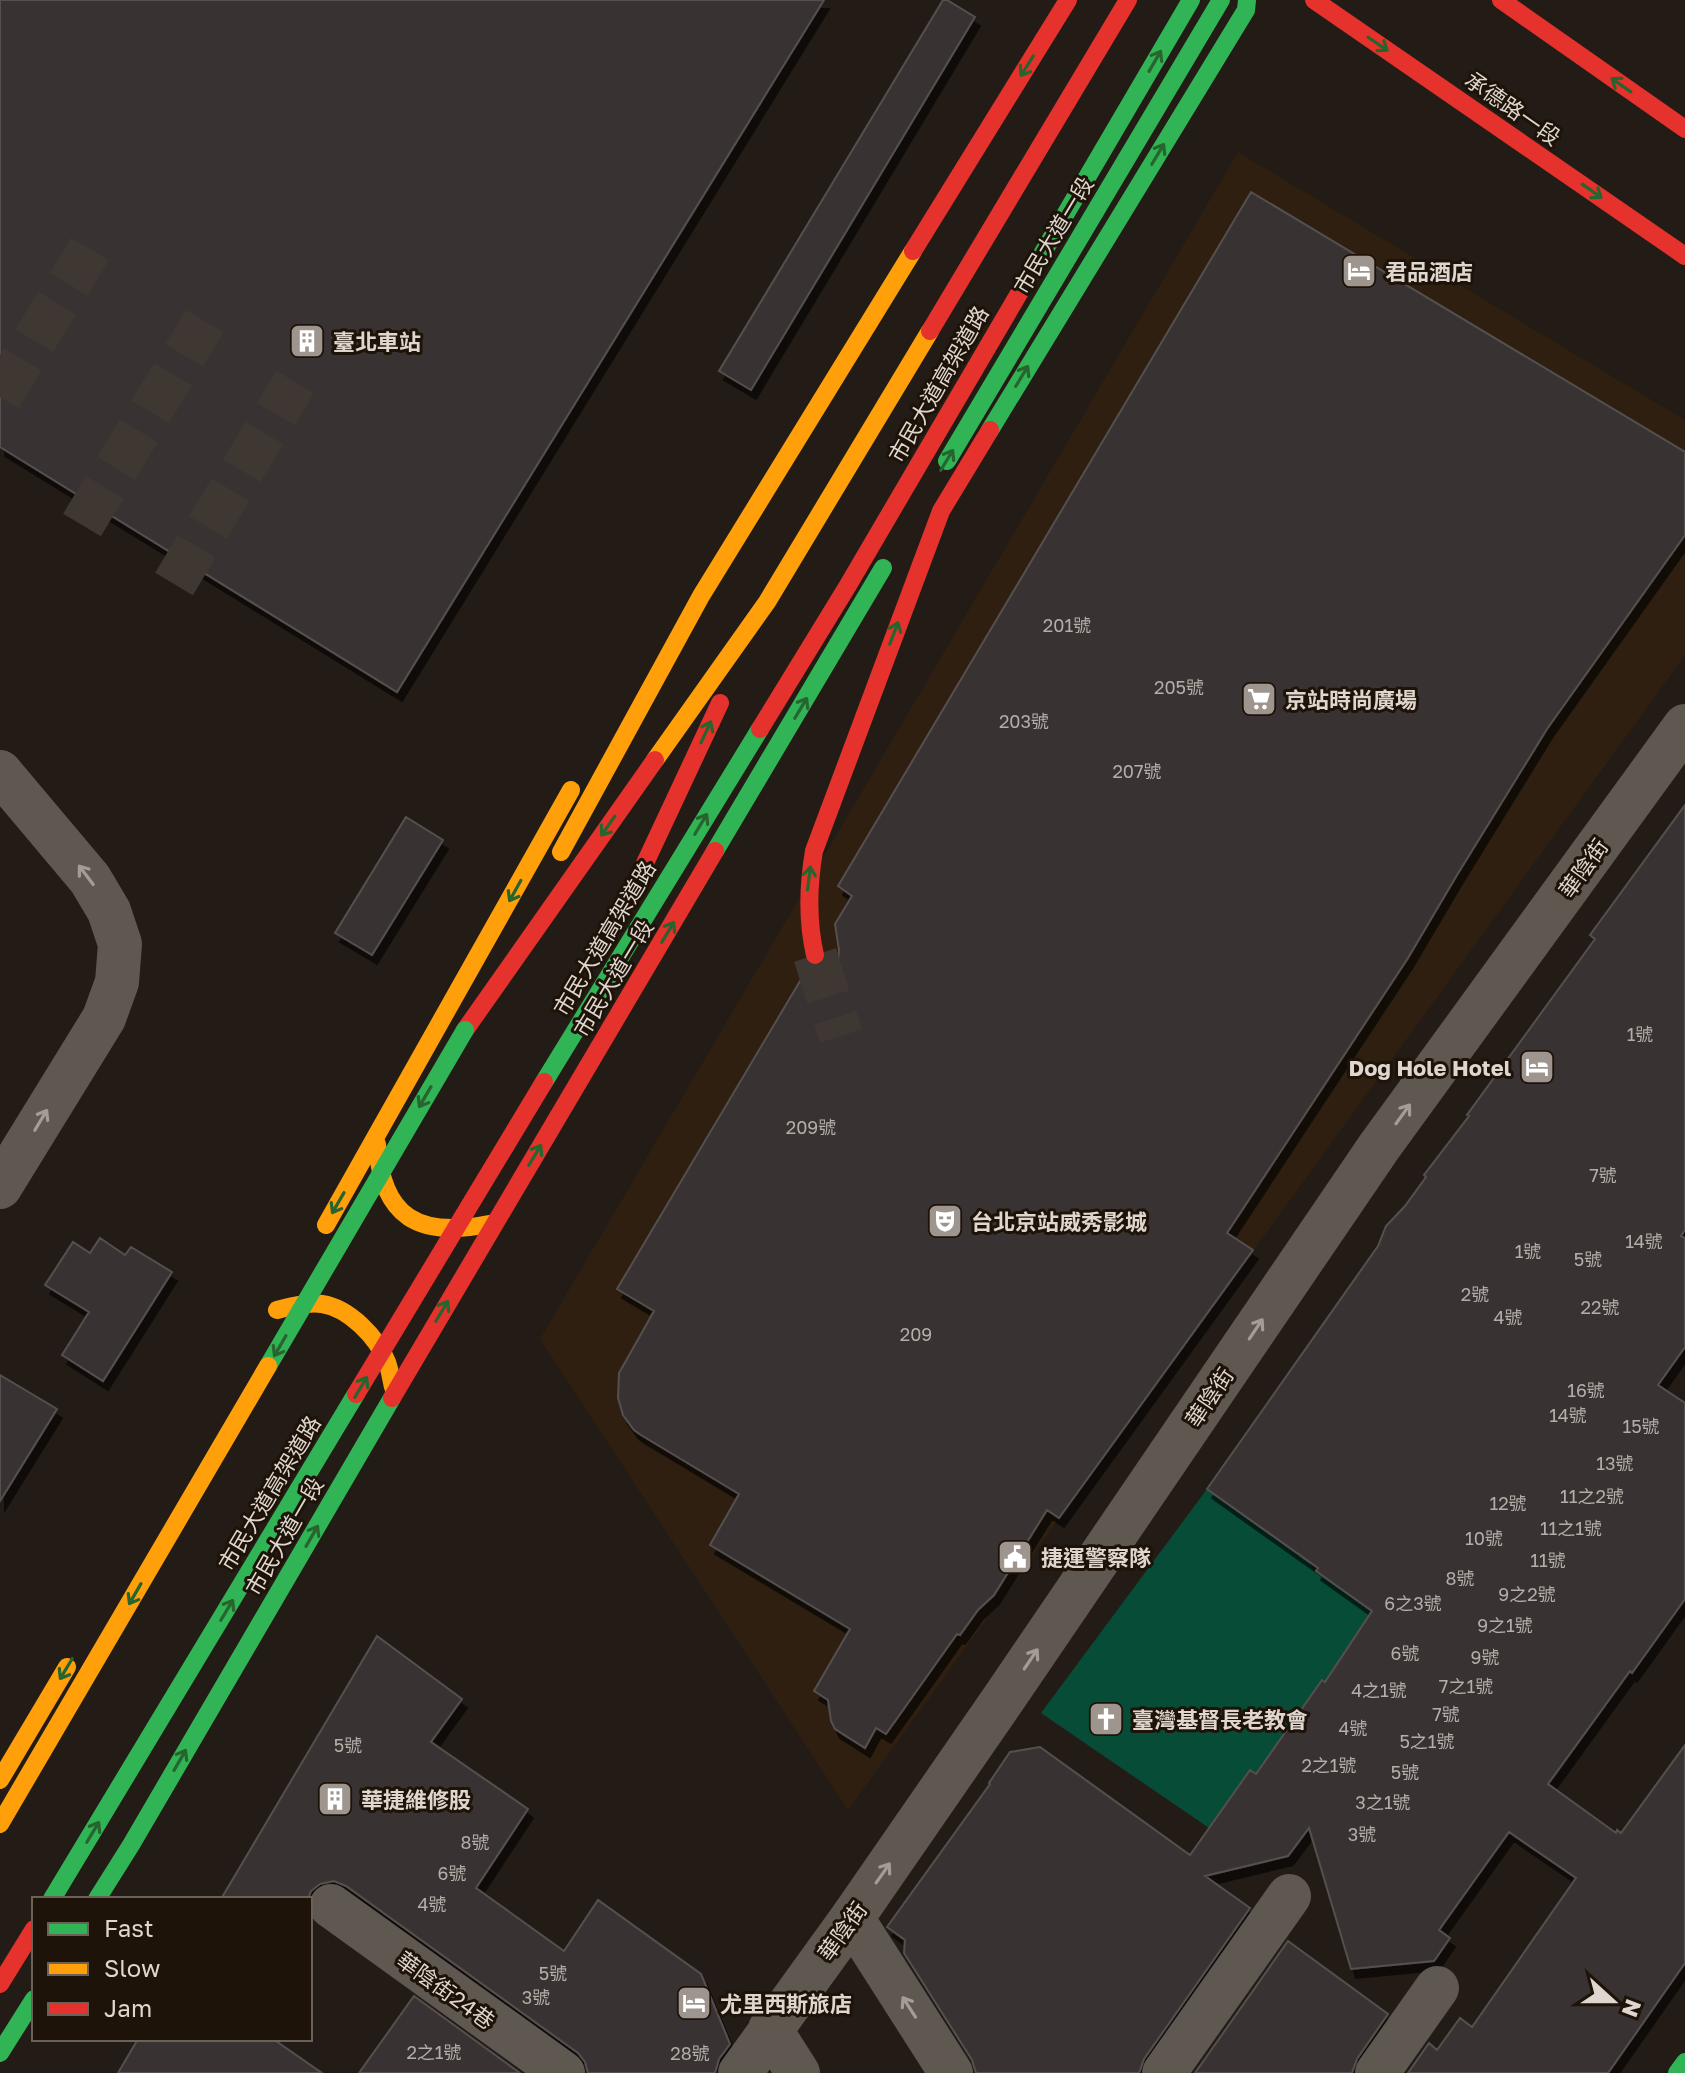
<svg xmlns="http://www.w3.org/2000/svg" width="1685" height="2073" viewBox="0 0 1685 2073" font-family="'Golos Text','Noto Sans TC',sans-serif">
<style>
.built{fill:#2e1f11}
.green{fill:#064c36}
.building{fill:#383332;stroke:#554f4f;stroke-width:2;filter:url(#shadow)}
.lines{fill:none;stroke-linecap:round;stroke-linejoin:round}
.street-tunnel{stroke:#3f3832;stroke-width:44;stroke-dasharray:44 22;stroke-linecap:butt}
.highway-tunnel{stroke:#3f3832;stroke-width:44;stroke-dasharray:44 22;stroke-linecap:butt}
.street{stroke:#5e5851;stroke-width:44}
.fast{stroke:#30b455;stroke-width:18}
.slow{stroke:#ff9f0a;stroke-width:18}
.jam{stroke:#e5322d;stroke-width:18}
.fast-bridge{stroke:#30b455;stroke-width:18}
.slow-bridge{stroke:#ff9f0a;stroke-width:18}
.jam-bridge{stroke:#e5322d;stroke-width:18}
.oneway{stroke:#27642e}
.oneway2{stroke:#a49d96}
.labels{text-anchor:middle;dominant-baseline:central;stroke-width:6;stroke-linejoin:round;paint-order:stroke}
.number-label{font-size:18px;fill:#b4ada8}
.street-label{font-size:22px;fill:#ded6cf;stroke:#1e1308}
.poi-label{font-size:22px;font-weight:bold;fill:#ded6cf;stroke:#1e1308;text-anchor:start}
</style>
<defs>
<filter id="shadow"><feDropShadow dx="5" dy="9" stdDeviation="0" flood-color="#0009"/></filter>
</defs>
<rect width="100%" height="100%" fill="#231c16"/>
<!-- built -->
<path class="built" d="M1238 152 1685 420V655L848 1810 540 1339Z"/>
<!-- green -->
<path class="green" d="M1207 1489 1309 1562 1316 1571 1374 1612 1325 1682 1322 1680 1256 1774 1250 1770 1224 1807 1212 1830 1041 1713Z"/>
<!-- building -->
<path class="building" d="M0 0H824L397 692 0 447Z
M943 0H947L975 17 751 390 719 371Z
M1251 192 1685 452V535L1547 729 1457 875 1408 958 1227 1233 1253 1250 1059 1518 1047 1510 994 1595 978 1610 960 1635 957 1634 886 1734 876 1728 865 1748 835 1729 831 1721 828 1700 814 1691 850 1629 710 1545 739 1494 641 1435 634 1430 623 1415 618 1398 619 1373 654 1311 617 1289 803 976 808 979H821L831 974 838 963 839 950 835 924 852 896 838 886Z
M1685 805V1230L1681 1236 1685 1238V1347L1658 1385 1685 1403V1599L1632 1673 1630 1671 1548 1784 1616 1833 1617 1830 1621 1833 1685 1745V1963L1608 2073H1408L1429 2043 1437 2050 1460 2018 1472 2027 1576 1878 1509 1832 1439 1930 1450 1938 1434 1961 1351 1969 1309 1828 1288 1856 1205 1876 1250 1908 1144 2059 1139 2073H976L972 2060 904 1953 905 1940 887 1927 990 1784 989 1783 1010 1752 1040 1747 1190 1855 1250 1770 1256 1774 1322 1680 1325 1682 1372 1611 1316 1571 1318 1568 1207 1489 1378 1246 1386 1226 1405 1206 1426 1177 1424 1175 1469 1116 1467 1115 1595 939 1590 935Z
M406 817 443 840 372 955 335 933Z
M100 1238 125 1255 131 1247 172 1272 103 1381 62 1355 89 1312 45 1285 73 1242 90 1253Z
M0 1375 57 1409 0 1501Z
M377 1636 462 1699 431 1742 528 1809 476 1888 564 1951 598 1900 701 1974 730 2044 719 2059 715 2073H588L585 2062 578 2053 346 1886 334 1881 320 1884 311 1891 308 1899H221Z
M1288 1941 1388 2014 1357 2059 1352 2073H1195Z
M414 1996 520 2073H359Z
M138 2039H273L322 2073H118Z"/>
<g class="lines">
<!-- street-tunnel -->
<path class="street-tunnel" d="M0 397 90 249
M82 525 205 321
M174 584 295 382"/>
<!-- highway-tunnel -->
<path class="highway-tunnel" d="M815 955 841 1036"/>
<!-- street -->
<path class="street" d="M0 772 90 879 109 911 120 944 117 982 104 1018 0 1187
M331 1906 563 2073
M852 1918 951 2073
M770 2029 798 2073
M740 2073 852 1918 1004 1698 1379 1147 1685 726
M1164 2073 1289 1896
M1377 2073 1437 1988"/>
<!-- fast -->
<path class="fast" d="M1021 290 1191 0
M990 430 1246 10 1247 0
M947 461 1221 0
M715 851 883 568
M544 1082 760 729
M97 1899 131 1845 392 1398
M0 2053 34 1999
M1677 2073 1685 2062"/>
<!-- slow -->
<path class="slow" d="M655 760 767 602 930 331
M561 852 701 596 913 251
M377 1144C382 1218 419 1238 489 1224
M326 1225 571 790
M277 1310C291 1306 307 1302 322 1304 349 1308 377 1337 387 1362 390 1370 391 1379 393 1387
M0 1780 67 1667"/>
<!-- jam -->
<path class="jam" d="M1314 0 1685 256
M1501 0 1685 129
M913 251 1068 0
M930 331 1128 0
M760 729 847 587 1021 290
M632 891 720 703
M815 955C807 920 808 886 814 851L941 511 990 430
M465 1030 655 760
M392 1398 715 851
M0 1984 34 1929"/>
<!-- fast-bridge -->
<path class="fast-bridge" d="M268 1366 465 1030
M52 1899 356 1394"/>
<!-- slow-bridge -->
<path class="slow-bridge" d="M0 1824 268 1366"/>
<!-- jam-bridge -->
<path class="jam-bridge" d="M356 1394 544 1082"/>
</g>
<!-- one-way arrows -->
<defs><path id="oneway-shaft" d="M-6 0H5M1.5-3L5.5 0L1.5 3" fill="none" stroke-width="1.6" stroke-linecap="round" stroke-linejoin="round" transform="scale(2)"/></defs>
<g class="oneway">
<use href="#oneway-shaft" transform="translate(1378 44) rotate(34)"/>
<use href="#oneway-shaft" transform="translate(1155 61) rotate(-60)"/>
<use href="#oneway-shaft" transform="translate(1027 66) rotate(122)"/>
<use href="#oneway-shaft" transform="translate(1621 85) rotate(-145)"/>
<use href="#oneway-shaft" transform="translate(1158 154) rotate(-59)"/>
<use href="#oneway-shaft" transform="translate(1592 191) rotate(35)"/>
<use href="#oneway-shaft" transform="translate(1022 376) rotate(-59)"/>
<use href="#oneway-shaft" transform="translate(947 460) rotate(-59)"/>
<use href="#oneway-shaft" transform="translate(894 633) rotate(-69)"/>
<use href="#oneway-shaft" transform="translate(801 708) rotate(-59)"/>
<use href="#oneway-shaft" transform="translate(706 732) rotate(-65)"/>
<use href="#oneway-shaft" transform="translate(701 824) rotate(-59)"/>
<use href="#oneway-shaft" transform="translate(608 826) rotate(125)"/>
<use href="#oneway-shaft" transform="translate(809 878) rotate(-83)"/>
<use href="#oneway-shaft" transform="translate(515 891) rotate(119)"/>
<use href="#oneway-shaft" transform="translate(668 932) rotate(-59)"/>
<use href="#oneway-shaft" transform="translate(425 1097) rotate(120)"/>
<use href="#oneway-shaft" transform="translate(535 1155) rotate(-59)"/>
<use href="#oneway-shaft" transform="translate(338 1203) rotate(120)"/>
<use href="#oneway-shaft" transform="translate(442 1311) rotate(-59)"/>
<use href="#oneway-shaft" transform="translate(280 1346) rotate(120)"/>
<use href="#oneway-shaft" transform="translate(361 1387) rotate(-59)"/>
<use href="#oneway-shaft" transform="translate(312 1536) rotate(-60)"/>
<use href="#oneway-shaft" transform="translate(135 1594) rotate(120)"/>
<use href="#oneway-shaft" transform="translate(227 1610) rotate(-59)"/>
<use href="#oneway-shaft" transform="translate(66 1669) rotate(121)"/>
<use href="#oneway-shaft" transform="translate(180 1760) rotate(-60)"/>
<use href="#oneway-shaft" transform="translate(93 1832) rotate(-59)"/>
</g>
<g class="oneway2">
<use href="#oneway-shaft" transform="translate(86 875) rotate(-127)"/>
<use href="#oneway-shaft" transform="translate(1403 1114) rotate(-54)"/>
<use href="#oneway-shaft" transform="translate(41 1120) rotate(-59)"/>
<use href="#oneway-shaft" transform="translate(1256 1329) rotate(-56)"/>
<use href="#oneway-shaft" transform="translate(1031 1659) rotate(-56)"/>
<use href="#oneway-shaft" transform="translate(883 1873) rotate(-55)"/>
<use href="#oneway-shaft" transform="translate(909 2007) rotate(-123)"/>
</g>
<!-- icons -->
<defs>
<g id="hotel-square" transform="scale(1.8)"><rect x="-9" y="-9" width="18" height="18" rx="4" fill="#9d958e" stroke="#1e1308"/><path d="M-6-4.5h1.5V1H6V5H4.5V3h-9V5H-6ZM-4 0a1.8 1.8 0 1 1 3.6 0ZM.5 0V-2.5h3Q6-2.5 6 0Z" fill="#fff"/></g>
<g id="building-square" transform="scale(1.8)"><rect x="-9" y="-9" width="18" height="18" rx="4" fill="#9d958e" stroke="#1e1308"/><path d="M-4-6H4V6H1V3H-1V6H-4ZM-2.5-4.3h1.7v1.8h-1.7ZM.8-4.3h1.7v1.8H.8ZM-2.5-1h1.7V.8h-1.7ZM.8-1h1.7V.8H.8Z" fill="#fff"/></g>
<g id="supermarket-square" transform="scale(1.8)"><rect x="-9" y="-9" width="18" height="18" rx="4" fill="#9d958e" stroke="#1e1308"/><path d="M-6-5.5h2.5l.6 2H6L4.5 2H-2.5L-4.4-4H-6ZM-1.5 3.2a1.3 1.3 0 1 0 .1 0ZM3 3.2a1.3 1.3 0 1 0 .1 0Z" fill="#fff"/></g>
<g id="theatre-square" transform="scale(1.8)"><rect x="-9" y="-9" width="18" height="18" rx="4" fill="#9d958e" stroke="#1e1308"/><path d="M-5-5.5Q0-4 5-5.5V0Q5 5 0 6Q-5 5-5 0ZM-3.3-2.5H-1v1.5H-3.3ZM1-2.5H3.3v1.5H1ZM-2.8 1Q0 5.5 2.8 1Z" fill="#fff"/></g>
<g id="civic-square" transform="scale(1.8)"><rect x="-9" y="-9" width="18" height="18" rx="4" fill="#9d958e" stroke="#1e1308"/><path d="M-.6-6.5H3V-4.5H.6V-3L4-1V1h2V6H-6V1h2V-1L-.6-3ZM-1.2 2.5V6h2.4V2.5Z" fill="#fff"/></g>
<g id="church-square" transform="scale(1.8)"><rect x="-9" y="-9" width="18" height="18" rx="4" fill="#9d958e" stroke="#1e1308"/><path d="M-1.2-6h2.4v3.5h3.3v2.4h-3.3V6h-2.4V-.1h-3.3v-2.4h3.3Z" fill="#fff"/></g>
</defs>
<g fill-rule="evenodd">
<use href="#hotel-square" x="1359" y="271"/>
<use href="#building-square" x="307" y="341"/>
<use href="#supermarket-square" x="1259" y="699"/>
<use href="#hotel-square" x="1537" y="1067"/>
<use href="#theatre-square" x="945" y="1221"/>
<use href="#civic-square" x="1015" y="1557"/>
<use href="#church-square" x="1106" y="1719"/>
<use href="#building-square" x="335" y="1799"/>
<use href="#hotel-square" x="694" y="2003"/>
</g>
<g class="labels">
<!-- number labels -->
<g class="number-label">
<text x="1067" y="625">201號</text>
<text x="1179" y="687">205號</text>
<text x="1024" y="721">203號</text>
<text x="1137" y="771">207號</text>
<text x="1640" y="1034">1號</text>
<text x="811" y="1127">209號</text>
<text x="1603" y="1175">7號</text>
<text x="1644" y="1241">14號</text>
<text x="1528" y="1251">1號</text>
<text x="1588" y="1259">5號</text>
<text x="1475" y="1294">2號</text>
<text x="1600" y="1307">22號</text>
<text x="1508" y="1317">4號</text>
<text x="916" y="1334">209</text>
<text x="1586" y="1390">16號</text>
<text x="1568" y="1415">14號</text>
<text x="1641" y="1426">15號</text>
<text x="1615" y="1463">13號</text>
<text x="1592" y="1496">11之2號</text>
<text x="1508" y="1503">12號</text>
<text x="1571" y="1528">11之1號</text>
<text x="1484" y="1538">10號</text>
<text x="1548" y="1560">11號</text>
<text x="1460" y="1578">8號</text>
<text x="1527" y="1594">9之2號</text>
<text x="1413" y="1603">6之3號</text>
<text x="1505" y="1625">9之1號</text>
<text x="1405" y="1653">6號</text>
<text x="1485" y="1657">9號</text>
<text x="1466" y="1686">7之1號</text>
<text x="1379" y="1690">4之1號</text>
<text x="1446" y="1714">7號</text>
<text x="1353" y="1728">4號</text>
<text x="1427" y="1741">5之1號</text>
<text x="348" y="1745">5號</text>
<text x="1329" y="1765">2之1號</text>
<text x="1405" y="1772">5號</text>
<text x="1383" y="1802">3之1號</text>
<text x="1362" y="1834">3號</text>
<text x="475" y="1842">8號</text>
<text x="452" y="1873">6號</text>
<text x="432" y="1904">4號</text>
<text x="553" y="1973">5號</text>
<text x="536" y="1997">3號</text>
<text x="434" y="2052">2之1號</text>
<text x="690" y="2053">28號</text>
</g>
<!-- street labels -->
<g class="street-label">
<text transform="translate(1513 108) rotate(35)">承德路一段</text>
<text transform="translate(1053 235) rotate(-59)">市民大道一段</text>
<text transform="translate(938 384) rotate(-60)">市民大道高架道路</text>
<text transform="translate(1583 868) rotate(-54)">華陰街</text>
<text transform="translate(604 938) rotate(-59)">市民大道高架道路</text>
<text transform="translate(613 978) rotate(-59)">市民大道一段</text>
<text transform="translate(1209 1397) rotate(-56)">華陰街</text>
<text transform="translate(269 1493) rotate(-59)">市民大道高架道路</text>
<text transform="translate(284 1536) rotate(-60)">市民大道一段</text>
<text transform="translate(842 1931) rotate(-54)">華陰街</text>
<text transform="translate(446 1990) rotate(36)">華陰街24巷</text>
</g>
<!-- poi labels -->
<g class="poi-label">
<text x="1385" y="271">君品酒店</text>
<text x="333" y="341">臺北車站</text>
<text x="1285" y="699">京站時尚廣場</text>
<text x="1511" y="1067" text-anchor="end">Dog Hole Hotel</text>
<text x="971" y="1221">台北京站威秀影城</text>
<text x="1041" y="1557">捷運警察隊</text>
<text x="1132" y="1719">臺灣基督長老教會</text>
<text x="361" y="1799">華捷維修股</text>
<text x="720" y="2003">尤里西斯旅店</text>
</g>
</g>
<!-- legend -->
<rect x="32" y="1897" width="280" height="144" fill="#1e1308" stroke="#6b6158" stroke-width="2"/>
<rect x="48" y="1923" width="40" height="12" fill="#30b455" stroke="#6b6158" stroke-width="2"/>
<text x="104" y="1937" font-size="24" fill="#ded6cf">Fast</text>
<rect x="48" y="1963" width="40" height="12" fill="#ff9f0a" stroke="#6b6158" stroke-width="2"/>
<text x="104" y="1977" font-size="24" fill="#ded6cf">Slow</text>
<rect x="48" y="2003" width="40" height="12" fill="#e5322d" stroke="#6b6158" stroke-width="2"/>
<text x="104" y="2017" font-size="24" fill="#ded6cf">Jam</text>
<!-- north arrow -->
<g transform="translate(1613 2001) rotate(111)" stroke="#1e1308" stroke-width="6" paint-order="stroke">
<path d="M0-6L14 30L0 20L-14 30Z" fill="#ded6cf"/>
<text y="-12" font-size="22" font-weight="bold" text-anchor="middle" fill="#ded6cf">N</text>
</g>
</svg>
